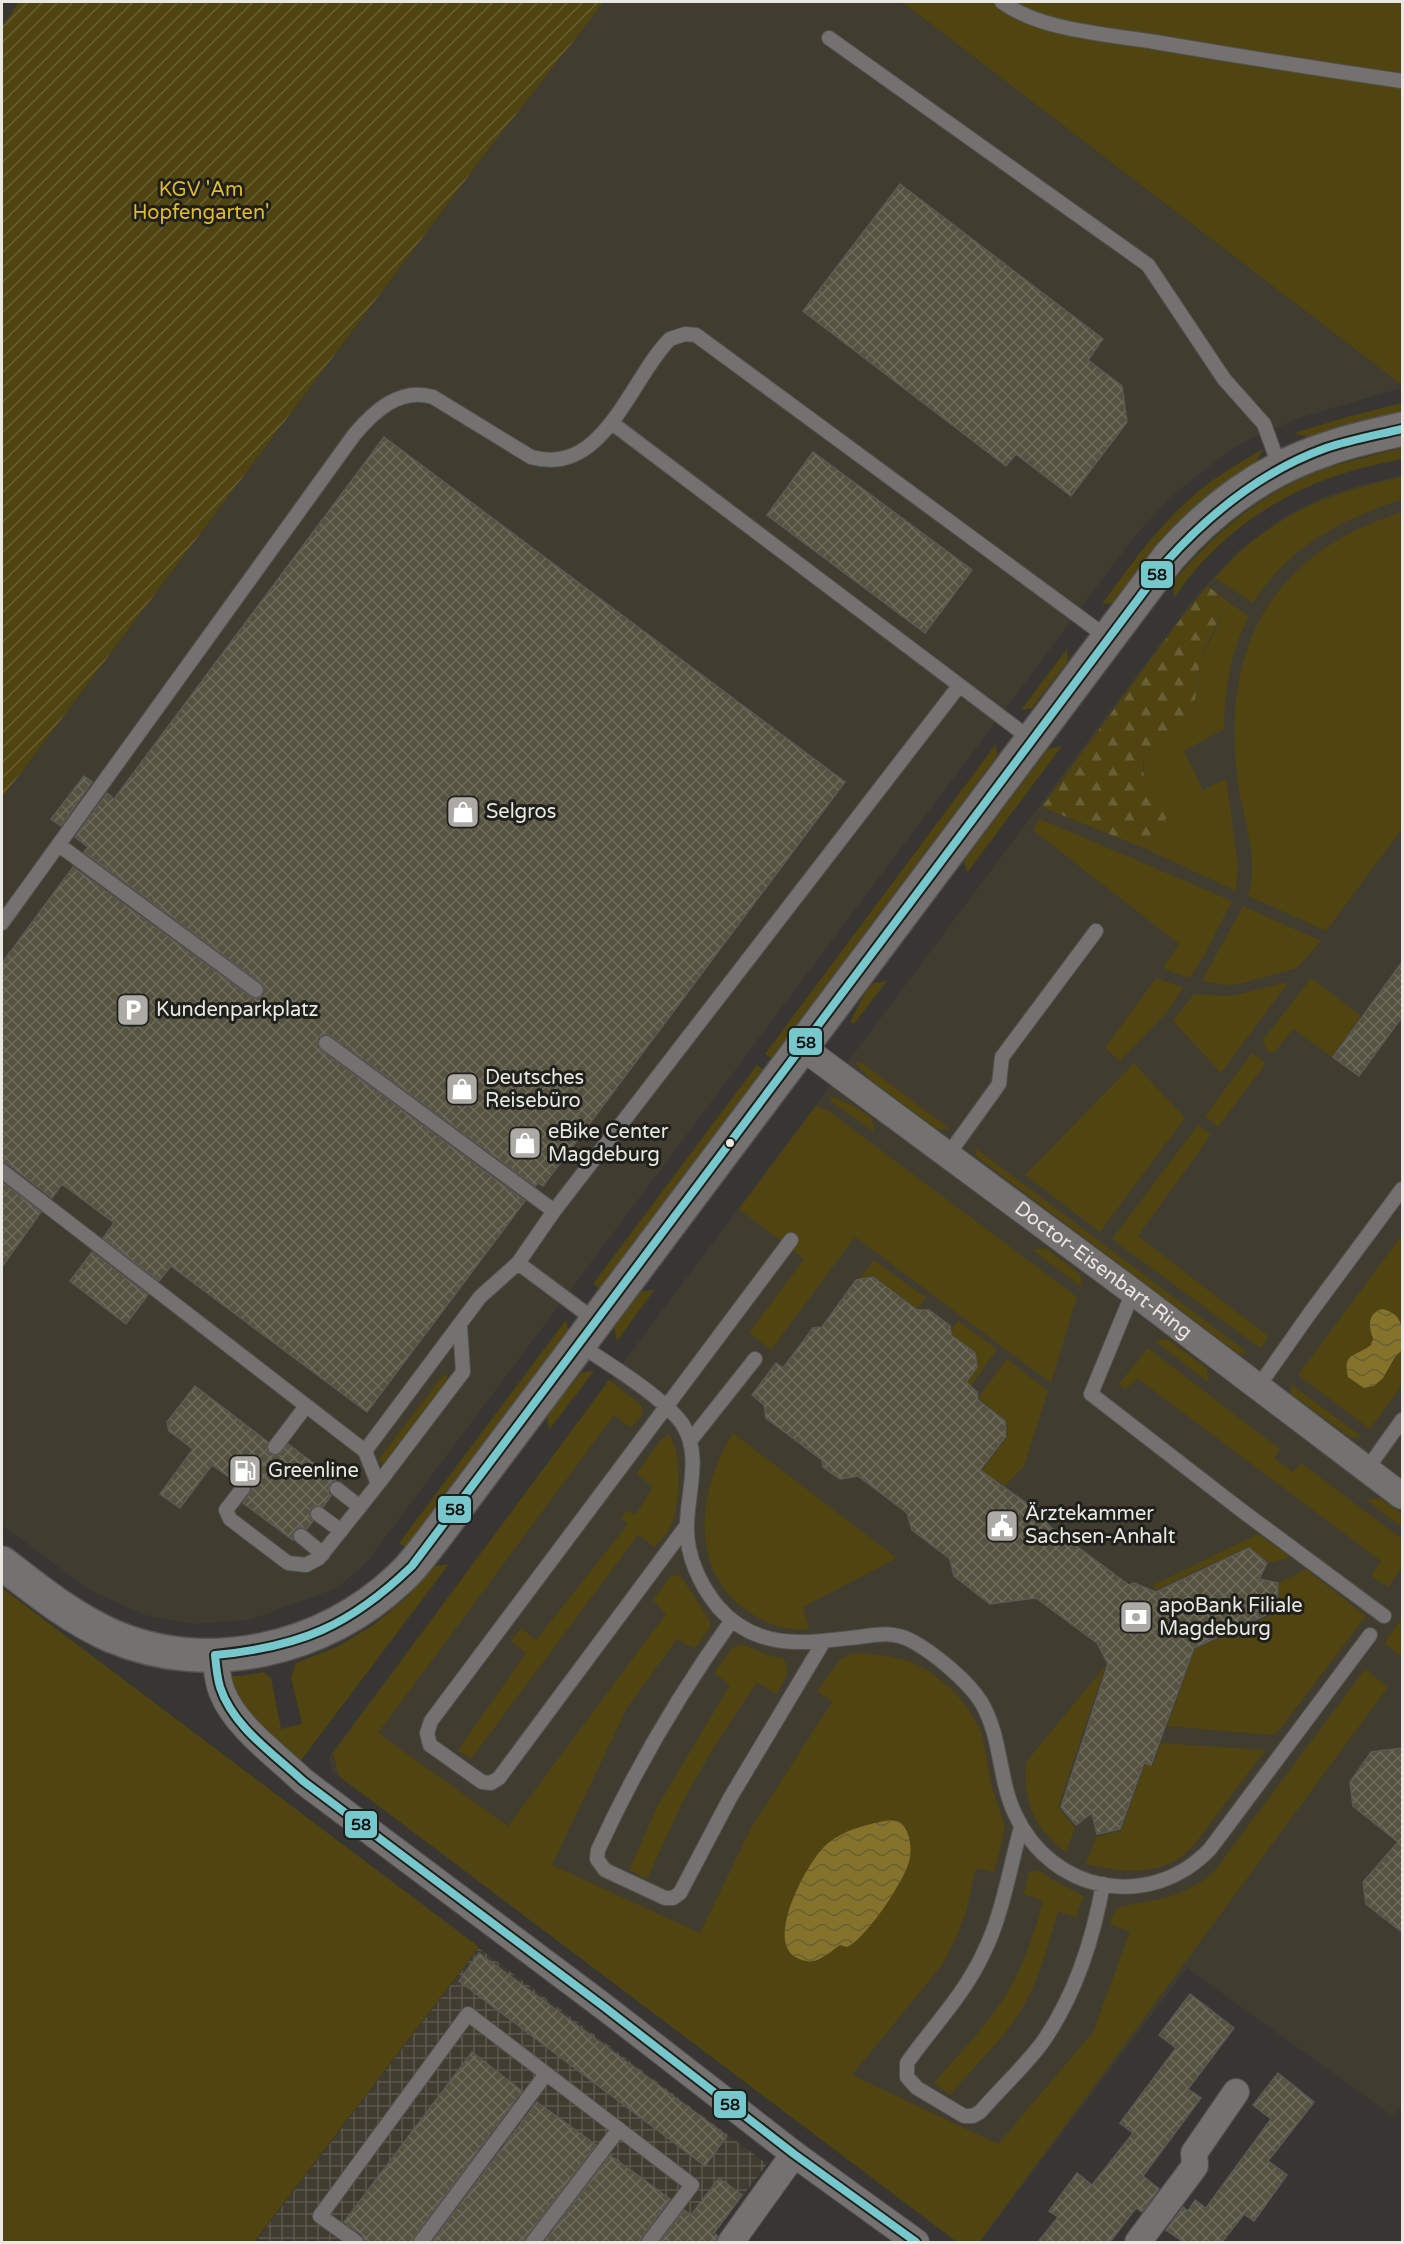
<svg xmlns="http://www.w3.org/2000/svg" width="1404" height="2244" viewBox="0 0 1404 2244" font-family="'Varela Round',sans-serif">
<style>
.built{fill:#403c2f}
.industrial{fill:url(#industrial-grid)}
.grass{fill:#504411}
.forest{fill:url(#forest-firs)}
.garden{fill:url(#garden-furrows)}
.water{fill:url(#water-waves)}
.building{fill:url(#building-cross-hatch);stroke:#5a5a56;stroke-width:1.5}
.lines{fill:none;stroke-linecap:round;stroke-linejoin:round}
.service-casing{stroke:#53524f;stroke-width:16}
.minor-casing{stroke:#53524f;stroke-width:28}
.tertiary-casing{stroke:#53524f;stroke-width:36}
.service{stroke:#737270;stroke-width:14}
.minor{stroke:#737270;stroke-width:26}
.tertiary{stroke:#737270;stroke-width:33}
.bus-1-casing{stroke:#1f1f1b;stroke-width:12}
.bus-1{stroke:#77c8cc;stroke-width:8}
.bus-dot{fill:#e9e8e3;stroke:#1f1f1b;stroke-width:2}
.labels{text-anchor:middle;dominant-baseline:central;stroke-width:6;stroke-linejoin:round;paint-order:stroke}
.park-label{font-size:20px;fill:#dfbc29;stroke:#1f1f1b}
.poi-label{font-size:20px;fill:#e9e8e3;stroke:#1f1f1b;text-anchor:start}
.street-label{font-size:20px;fill:#e9e8e3;stroke:#1f1f1b}
.line-badge{stroke:#1f1f1b;stroke-width:2}
.pale-badge-label{font-size:16px;text-anchor:middle;font-weight:bold;fill:#111}
</style>
<defs>
<pattern id="industrial-grid" width="8" height="8" patternUnits="userSpaceOnUse" patternTransform="scale(1.5)"><rect width="8" height="8" fill="#403c2f"/><path d="M0 4h8M4 0v8" fill="none" stroke="#5c584d"/></pattern>
<pattern id="forest-firs" width="22" height="20" patternUnits="userSpaceOnUse" patternTransform="scale(1.5)"><rect width="22" height="20" fill="#504411"/><path d="M5 1l3.5 6h-7zM16 11l3.5 6h-7z" fill="#695f34"/></pattern>
<pattern id="garden-furrows" width="10" height="10" patternUnits="userSpaceOnUse" patternTransform="scale(1.5)"><rect width="10" height="10" fill="#504411"/><path d="M-1 1l2-2M0 10L10 0M9 11l2-2" fill="none" stroke="#695f34"/></pattern>
<pattern id="water-waves" width="16" height="10" patternUnits="userSpaceOnUse" patternTransform="scale(1.5)"><rect width="16" height="10" fill="#85732b"/><path d="M0 5q4-4 8 0t8 0" fill="none" stroke="#695f36"/></pattern>
<pattern id="building-cross-hatch" width="8" height="8" patternUnits="userSpaceOnUse" patternTransform="scale(1.5)"><rect width="8" height="8" fill="#555240"/><path d="M0 0l8 8M0 8l8-8" fill="none" stroke="#6d6b5b"/></pattern>
</defs>
<rect width="100%" height="100%" fill="#373632"/>
<!-- built -->
<path class="built" d="M604 2H902L1402 385V388L1299 418 1250 439 1228 452 1193 479 1170 498 1140 530 1113 565 367 1562 337 1588 250 1620 193 1624 145 1615 89 1590 2 1525V798L488 150Z
M1402 475V2106L1394 2117 1187 1968 980 2242H969L339 1777 332 1771 329 1760 330 1755 1196 596 1240 549 1284 517 1323 497 1358 486Z"/>
<!-- industrial -->
<path class="industrial" d="M479 1948 767 2164 708 2242H264L258 2238Z"/>
<!-- grass -->
<path class="grass" d="M902 2H1402V385Z
M1402 403V411L1342 425 1307 437 1294 433 1347 417Z
M1402 448V459C1383 463 1363 467 1345 473 1276 494 1214 538 1174 598L1173 582C1218 528 1271 485 1340 464 1360 458 1382 453 1402 448Z
M1263 449 1256 462 1209 493 1171 528 1112 603 1102 604C1130 566 1157 527 1194 495 1215 477 1239 463 1263 449Z
M1402 477V499C1340 521 1290 545 1253 603L1215 578C1269 516 1325 494 1402 477Z
M1402 512V829L1326 931 1248 896C1260 859 1243 820 1238 783 1220 649 1270 553 1402 512Z
M1228 602 1249 616C1230 653 1225 688 1224 729L1184 751 1203 790 1226 779 1238 864 1236 891 1144 848 1164 823 1154 789 1146 783 1144 778V756L1151 749 1175 737 1193 713 1200 662Z
M1067 649 1068 661 1032 708 1021 710Z
M996 744 997 756 771 1058 765 1054Z
M1062 746 967 873 964 861 1048 749Z
M1040 819 1232 901 1206 952 1191 976 1189 978 1163 968 1179 944 1033 830Z
M1243 906 1321 941 1297 968 1239 984 1226 985 1202 981Z
M1156 978 1183 987 1169 1010 1120 1061 1105 1048Z
M1311 978 1361 1016 1332 1057 1293 1029 1275 1052 1270 1053 1266 1049 1263 1040Z
M887 981 854 1024 850 1022 865 993 873 983Z
M1286 982 1287 984 1221 1073 1173 1021 1194 994 1232 996Z
M1252 1053 1266 1063 1218 1127 1205 1116Z
M858 1061 862 1063 950 1129H937L872 1081 856 1063Z
M1134 1063 1185 1118 1100 1232 1025 1175Z
M757 1065 763 1069 599 1288 593 1284Z
M831 1096 857 1108 872 1118 874 1132 831 1101Z
M816 1106 826 1109 1077 1297 1051 1383 855 1237 771 1350 749 1333 804 1259 739 1209Z
M1198 1125 1211 1135 1138 1236 1269 1337 1260 1348 1112 1239Z
M974 1147 1248 1353 1239 1354 977 1157Z
M1402 1235V1385L1370 1429 1298 1375Z
M1045 1248 1080 1274 1083 1288 1032 1250Z
M874 1260 926 1298 917 1309 873 1276 859 1279Z
M655 1289 617 1341 614 1328 641 1292Z
M566 1320 568 1329 566 1332 405 1547 399 1543Z
M958 1321 997 1349 971 1386 966 1382 978 1367 975 1353 951 1335V1330Z
M1167 1339 1206 1368 1209 1383 1155 1341Z
M1148 1348 1280 1449 1274 1458 1293 1472 1301 1463 1402 1539V1567L1388 1587 1371 1576 1381 1561 1138 1379 1125 1389 1119 1384Z
M1007 1359 1048 1391 1024 1466 1005 1486 997 1480 991 1481 980 1473 1008 1435 1006 1420 979 1399V1396Z
M594 1371 549 1430 547 1415 582 1372Z
M444 1374 447 1376V1380L385 1462H379V1459Z
M609 1380 641 1405 643 1413 631 1428 614 1415 378 1733 508 1826 666 1614 653 1600 671 1576 680 1575 710 1621V1628L694 1649 677 1639 627 1708 552 1865 700 1933 752 1826 832 1702 817 1691 840 1660 850 1654 860 1653 889 1656 910 1661 930 1672 952 1689 968 1708 982 1733 991 1784 1005 1828 994 1873 976 1868 966 1912 955 1941 942 1965 852 2075 998 2144 1093 2032 1130 1932 1110 1924 1115 1911 1119 1907 1164 1898 1182 1892 1206 1879 1216 1869 1365 1669 1388 1687 979 2242H957L339 1776 333 1753Z
M1291 1384 1362 1437H1350L1291 1394Z
M733 1433 897 1558 803 1607 809 1629C788 1631 770 1626 752 1614 687 1573 697 1490 733 1433Z
M668 1434C683 1449 680 1510 670 1528 666 1535 660 1541 655 1547L638 1535 471 1759 458 1750 526 1653 511 1641 521 1628 536 1640 628 1524 621 1518 628 1510 635 1515 653 1488 637 1473 660 1441Z
M1380 1498 1402 1514V1527L1366 1500Z
M1258 1534 1291 1557 1270 1563 1248 1547 1156 1590 1153 1585Z
M449 1564 299 1763 211 1682 220 1676H241L264 1672 271 1678 281 1729 302 1724 291 1677 296 1663 335 1648 372 1626 406 1598 435 1566Z
M1306 1569 1366 1616 1277 1733 1273 1735 1167 1726 1195 1649 1278 1612 1279 1583Z
M2 1588 479 1947 254 2242H2Z
M1402 1618V1657L1384 1643Z
M742 1644 769 1656 783 1658C792 1672 784 1682 776 1694L757 1682 716 1744 684 1799 647 1879 629 1870 657 1807 730 1685 714 1673 732 1648Z
M1106 1665 1058 1807 1075 1828 1066 1852C1035 1829 1022 1801 1026 1762Z
M1161 1743 1266 1750C1249 1772 1232 1794 1216 1816 1207 1827 1200 1839 1190 1849 1162 1877 1122 1873 1086 1864L1096 1837 1121 1831 1145 1764 1152 1766Z
M1037 1870 1058 1883 1084 1896 1076 1917 1058 1912C1049 1942 1041 1972 1027 2000 1009 2034 975 2065 950 2095L934 2083C960 2051 993 2021 1012 1984 1027 1958 1035 1929 1043 1901L1024 1894 1029 1872Z"/>
<!-- forest -->
<path class="forest" d="M1208 586 1228 602C1218 623 1205 643 1200 665 1194 684 1199 704 1188 722 1184 728 1179 735 1172 739 1163 746 1147 746 1144 759 1135 791 1179 794 1164 823 1159 833 1150 840 1144 848L1042 807 1182 617Z"/>
<!-- garden -->
<path class="garden" d="M19 2H604L488 150 2 798V27Z"/>
<!-- water -->
<path class="water" d="M1382 1309C1404 1314 1403 1329 1402 1350L1395 1357 1383 1378 1374 1386 1364 1388 1348 1377C1342 1352 1356 1357 1371 1345L1373 1338C1368 1326 1368 1313 1382 1309Z
M891 1820 900 1822C909 1830 912 1845 910 1857 908 1877 865 1940 847 1947L840 1945C833 1950 825 1957 817 1960 810 1963 802 1961 795 1957 765 1939 808 1860 827 1844 845 1829 868 1824 891 1820Z"/>
<!-- building -->
<path class="building" d="M900 184 1103 339 1088 360 1122 386 1127 422 1071 496 1016 454 1006 466 803 311Z
M384 437 845 782 543 1186 538 1183 535 1186 331 1036 326 1034 319 1037 317 1043 321 1050 525 1201 367 1412 171 1266 159 1281 103 1238 114 1223 62 1184 52 1198 8 1164 2 1162V963L73 867 251 997 259 998 264 995V987L261 983 84 852 88 847 75 837 107 793 114 799Z
M813 452 972 570 925 633 767 515Z
M84 776 92 782 61 826 51 819Z
M1402 962V1017L1359 1076 1333 1057Z
M2 1182 41 1212 2 1267Z
M92 1252 148 1295 126 1324 70 1281Z
M873 1277 917 1310H929L950 1326 951 1335 975 1353 977 1367 966 1382 977 1392 978 1400 1005 1421 1006 1436 980 1470 1047 1518 1048 1525 1129 1585 1134 1583 1156 1592 1249 1548 1267 1563 1259 1579 1278 1583 1277 1610 1194 1648 1151 1765 1144 1763 1120 1829 1097 1834 1092 1813 1076 1825 1061 1807 1108 1664 1097 1643 1036 1598 990 1604 954 1576 950 1559 912 1530 907 1513 858 1476 840 1479 831 1473 823 1467 822 1460 766 1418 764 1405 752 1395 776 1363 783 1368 813 1328 822 1327 856 1280Z
M195 1386 268 1442 267 1450 270 1454 279 1455 288 1444 336 1480 330 1484 328 1492 331 1496 323 1507 315 1506 310 1509V1517L313 1521 307 1529 298 1527 294 1531 293 1540 243 1503 252 1490 249 1481 244 1479 236 1482 212 1465 180 1508 160 1494 193 1449 169 1431 167 1422Z
M1402 1748V1932L1366 1904 1363 1882 1398 1842 1353 1806 1350 1782 1371 1752Z
M479 1953 727 2136 705 2166 459 1981Z
M1190 1994 1234 2028 1188 2089 1201 2098 1143 2176 1159 2189 1142 2212 1136 2208 1110 2242H1038L1058 2217 1049 2211 1077 2173 1092 2185 1133 2133 1120 2123 1176 2048 1159 2035Z
M472 2052 522 2091 414 2237 412 2242H365L362 2235 344 2222Z
M1278 2073 1314 2102 1268 2161 1287 2175 1254 2221 1244 2214 1222 2242H1184L1166 2230 1183 2207 1188 2211 1195 2200 1206 2208 1271 2119 1253 2105Z
M537 2102 596 2145 526 2237 524 2242H432Z
M610 2155 670 2199 642 2237 640 2242H544Z
M719 2178 742 2195 714 2233 718 2236 716 2242H660L684 2210 691 2215Z"/>
<g class="lines">
<!-- service casing -->
<g class="service-casing">
<path id="service" d="M1002 2C1042 31 1107 34 1155 42 1237 56 1320 69 1402 81
M829 38 1148 265 1224 379 1264 424 1280 468
M612 423 1032 740
M59 845 256 990
M2 923 354 435C374 411 400 387 433 397L531 457C604 478 631 377 670 339L685 334 696 335 1108 638
M326 1043 554 1211
M948 1155 999 1084 1002 1057 1096 931
M2 1171 365 1451 378 1484
M518 1263 596 1321
M1133 1292 1091 1394 1241 1510 1384 1616
M578 1344C606 1362 665 1398 683 1425 702 1456 687 1493 687 1526 686 1555 700 1585 718 1607 758 1652 806 1643 859 1637 878 1634 894 1631 912 1641 934 1653 968 1681 981 1702 1002 1737 998 1778 1015 1814 1051 1893 1150 1912 1210 1849L1370 1635
M1258 1387 1310 1313 1402 1189
M690 1441 755 1359
M275 1447 306 1406
M365 1451 480 1297 518 1263 554 1211 959 686
M1367 1469 1402 1420
M243 1488 226 1510 230 1519 288 1563 306 1565 319 1558 378 1484 463 1372 460 1325
M337 1489 360 1507
M318 1514 341 1531
M687 1525 499 1778 491 1783 482 1782 430 1745 427 1733 431 1721 791 1240
M301 1536 323 1554
M732 1620C679 1694 636 1767 598 1850L597 1859 605 1870 665 1898H673L680 1893 730 1798 824 1641
M1021 1827C1010 1867 1002 1917 983 1954 964 1995 933 2026 907 2063V2077L917 2088 964 2116H973L980 2112C1000 2089 1024 2067 1042 2043 1075 1996 1093 1940 1103 1884
M356 2242 320 2216 468 2014 692 2185 649 2242
M421 2242 546 2074
M533 2242 619 2129"/>
</g>
<!-- minor casing -->
<g class="minor-casing">
<g id="minor">
<path id="s1" d="M802 1047 1133 1292 1402 1496"/>
<path d="M215 1655C217 1668 217 1680 222 1692 235 1726 277 1756 303 1781L603 2006 794 2154 916 2242"/>
<path d="M731 2242 794 2154"/>
<path d="M1138 2242 1195 2166 1194 2153 1236 2092"/>
</g>
</g>
<!-- tertiary casing -->
<g class="tertiary-casing">
<path id="tertiary" d="M2 1563C37 1590 71 1618 112 1636 209 1677 324 1650 399 1579 414 1566 425 1549 437 1534L1169 557C1212 508 1265 469 1327 449 1351 440 1377 435 1402 429"/>
</g>
<!-- service -->
<use href="#service" class="service"/>
<!-- minor -->
<use href="#minor" class="minor"/>
<!-- tertiary -->
<use href="#tertiary" class="tertiary"/>
<!-- bus-1 casing -->
<g class="bus-1-casing">
<path id="bus-1" d="M215 1655C300 1647 350 1626 412 1566L1166 562C1211 512 1262 471 1326 448 1350 440 1377 435 1402 429
M215 1655C216 1666 217 1677 220 1687 233 1727 274 1754 303 1781L603 2006 794 2154 916 2242"/>
</g>
<!-- bus-1 -->
<use href="#bus-1" class="bus-1"/>
</g>
<!-- icons -->
<defs>
<g id="shop-square" transform="scale(1.725)"><rect x="-9" y="-9" width="18" height="18" rx="4" fill="#abaaa5" stroke="#1f1f1b"/><path d="M-5-2.5h2.3a2.7 3.5 0 0 1 5.4 0H5L5.5 6h-11ZM-1.5-2.5h3a1.5 2.3 0 0 0-3 0Z" fill="#fff"/></g>
<g id="parking-square" transform="scale(1.725)"><rect x="-9" y="-9" width="18" height="18" rx="4" fill="#abaaa5" stroke="#1f1f1b"/><path d="M-3.5-5.5H1a3.5 3.5 0 0 1 0 7H-1V5.5H-3.5ZM-1-3.4V-.6H.8a1.4 1.4 0 0 0 0-2.8Z" fill="#fff"/></g>
<g id="fuel-square" transform="scale(1.725)"><rect x="-9" y="-9" width="18" height="18" rx="4" fill="#abaaa5" stroke="#1f1f1b"/><path d="M-5.5-6h7V0h2V4h1.3V-2.5L3-4.5l.8-.8L6-3V5H2.5V1h-1V6h-7ZM-4.2-4.7v3.2H.2V-4.7Z" fill="#fff"/></g>
<g id="civic-square" transform="scale(1.725)"><rect x="-9" y="-9" width="18" height="18" rx="4" fill="#abaaa5" stroke="#1f1f1b"/><path d="M-.6-6.5H3V-4.5H.6V-3L4-1V1h2V6H-6V1h2V-1L-.6-3ZM-1.2 2.5V6h2.4V2.5Z" fill="#fff"/></g>
<g id="bank-square" transform="scale(1.725)"><rect x="-9" y="-9" width="18" height="18" rx="4" fill="#abaaa5" stroke="#1f1f1b"/><path d="M-6-4H6V4H-6ZM0-2.3a2.3 2.3 0 1 0 0 4.6a2.3 2.3 0 1 0 0-4.6Z" fill="#fff"/></g>
</defs>
<g fill-rule="evenodd">
<use href="#shop-square" x="463" y="812"/>
<use href="#parking-square" x="133" y="1010"/>
<use href="#shop-square" x="462" y="1089"/>
<use href="#shop-square" x="525" y="1143"/>
<use href="#fuel-square" x="245" y="1471"/>
<use href="#civic-square" x="1002" y="1526"/>
<use href="#bank-square" x="1136" y="1617"/>
</g>
<!-- markers -->
<circle class="bus-dot" cx="730" cy="1143" r="5"/>
<g class="labels">
<!-- park labels -->
<g class="park-label">
<text x="201" y="190">KGV 'Am<tspan x="201" dy="23">Hopfengarten'</tspan></text>
</g>
<!-- poi labels -->
<g class="poi-label">
<text x="486" y="812">Selgros</text>
<text x="156" y="1010">Kundenparkplatz</text>
<text x="485" y="1078">Deutsches<tspan x="485" dy="23">Reisebüro</tspan></text>
<text x="548" y="1132">eBike Center<tspan x="548" dy="23">Magdeburg</tspan></text>
<text x="268" y="1471">Greenline</text>
<text x="1025" y="1514">Ärztekammer<tspan x="1025" dy="23">Sachsen-Anhalt</tspan></text>
<text x="1159" y="1606">apoBank Filiale<tspan x="1159" dy="23">Magdeburg</tspan></text>
</g>
<!-- street labels -->
<g class="street-label">
<text stroke="none"><textPath href="#s1" startOffset="375">Doctor-Eisenbart-Ring</textPath></text>
</g>
</g>
<g class="line-badge">
<rect x="1140" y="560" width="34" height="29" rx="6" fill="#77c8cc"/>
<rect x="788" y="1027" width="35" height="29" rx="6" fill="#77c8cc"/>
<rect x="437" y="1495" width="35" height="29" rx="6" fill="#77c8cc"/>
<rect x="344" y="1810" width="34" height="29" rx="6" fill="#77c8cc"/>
<rect x="713" y="2090" width="34" height="29" rx="6" fill="#77c8cc"/>
</g>
<g class="pale-badge-label">
<text x="1157" y="580">58</text>
<text x="806" y="1048">58</text>
<text x="455" y="1515">58</text>
<text x="361" y="1830">58</text>
<text x="730" y="2110">58</text>
</g>
<!-- border -->
<rect width="1404" height="2244" fill="none" stroke="#e9e8e3" stroke-width="6"/>
</svg>
